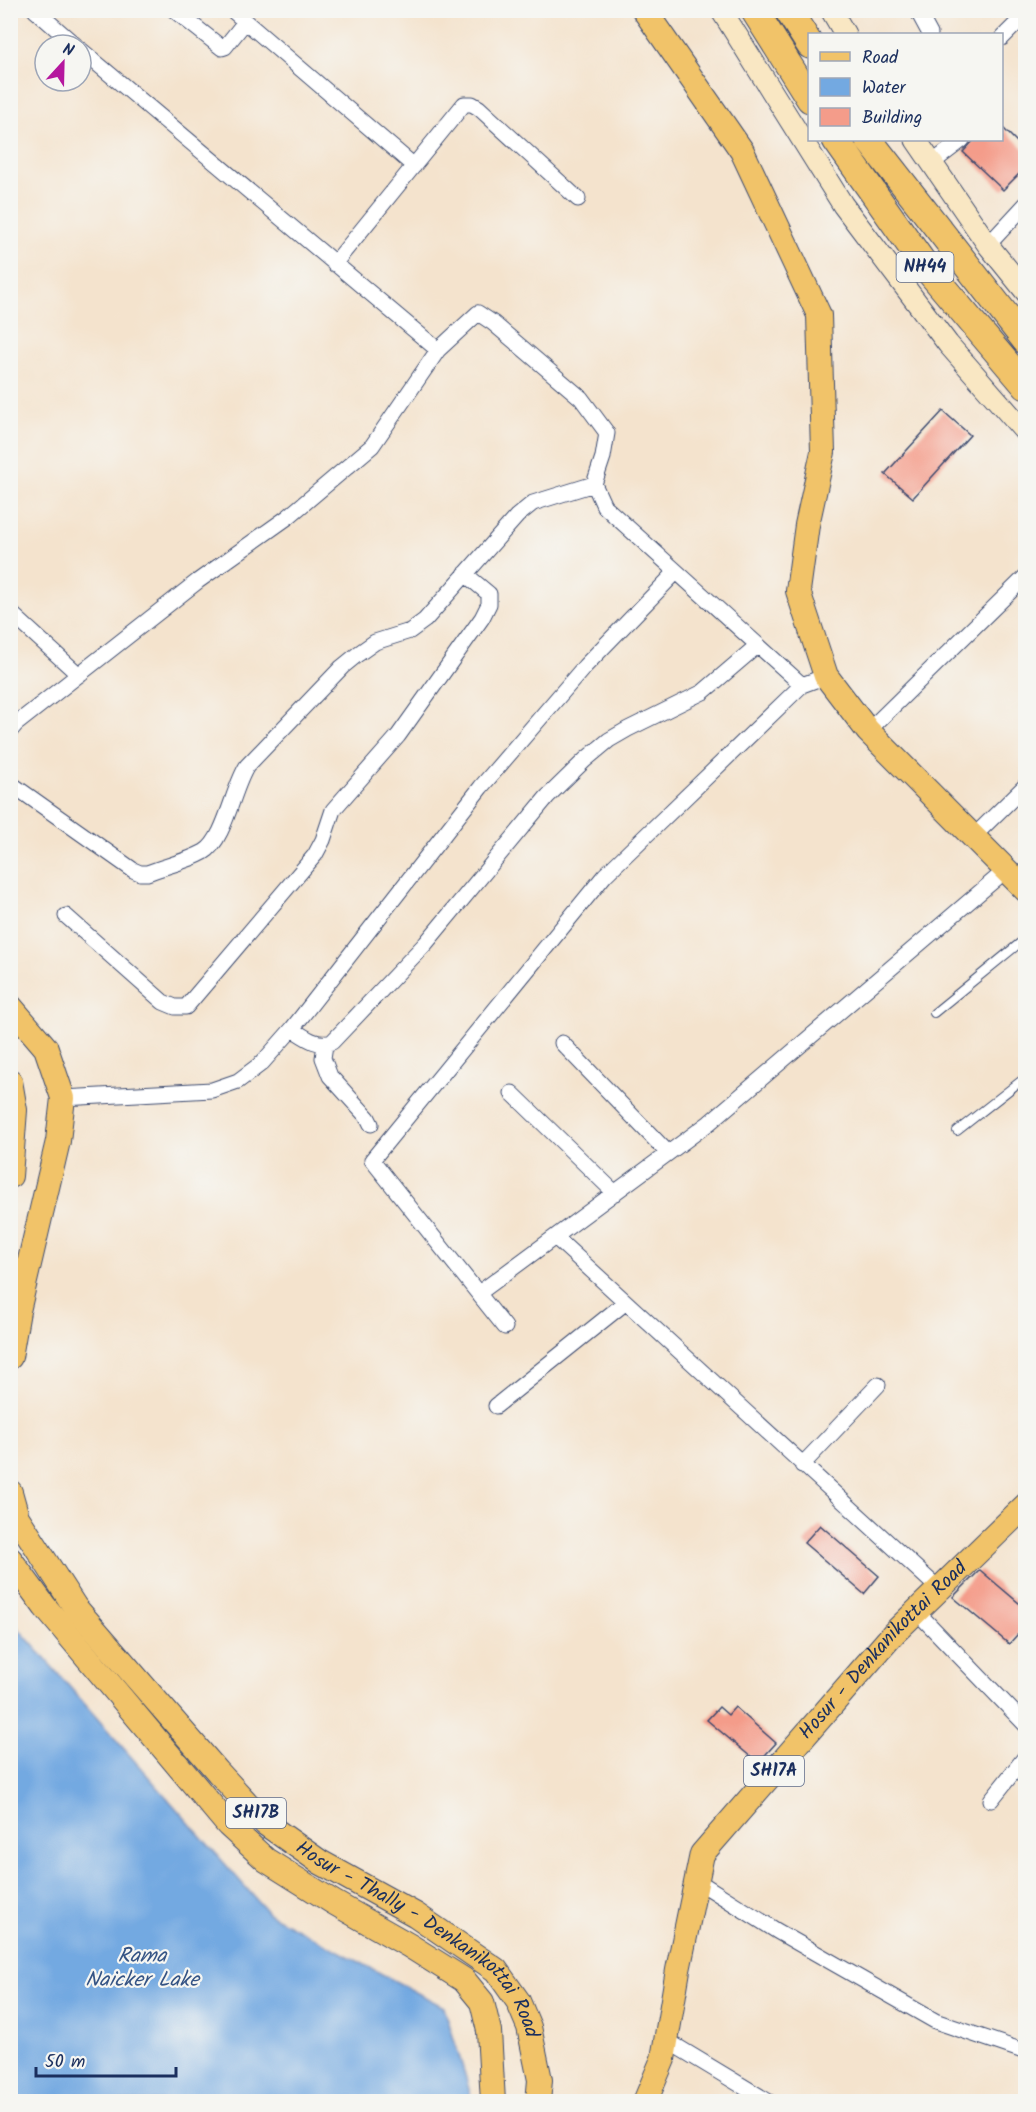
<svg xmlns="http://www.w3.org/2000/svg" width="1036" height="2112" viewBox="0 0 1036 2112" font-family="Kalam,sans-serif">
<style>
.water{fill:#73a9e1;stroke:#476ca0;stroke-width:1.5}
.building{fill:#f49c8a}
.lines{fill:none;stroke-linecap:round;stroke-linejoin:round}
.lane-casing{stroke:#3c4a6f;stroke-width:10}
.street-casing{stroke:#3c4a6f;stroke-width:17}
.secondary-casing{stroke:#3c4a6f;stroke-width:23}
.primary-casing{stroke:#3c4a6f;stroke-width:26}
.highway-casing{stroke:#3c4a6f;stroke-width:29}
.lane{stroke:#fff;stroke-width:8}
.street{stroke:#fff;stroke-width:15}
.secondary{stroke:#f9e7c3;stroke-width:21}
.primary{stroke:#f1c369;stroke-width:24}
.highway{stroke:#f1c369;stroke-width:27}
.labels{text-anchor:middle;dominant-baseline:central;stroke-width:4.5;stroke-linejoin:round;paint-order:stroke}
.shield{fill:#f6f6f2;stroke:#5d6b8a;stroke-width:1.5}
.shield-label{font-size:18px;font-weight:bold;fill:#1b2f5e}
.street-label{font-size:20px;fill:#1b2f5e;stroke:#f6f6f2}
.water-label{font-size:21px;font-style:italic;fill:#355485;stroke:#f6f6f2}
</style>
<rect width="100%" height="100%" fill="#f6f6f2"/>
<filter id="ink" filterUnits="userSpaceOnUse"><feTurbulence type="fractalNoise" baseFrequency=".0167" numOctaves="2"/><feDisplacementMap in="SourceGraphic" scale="12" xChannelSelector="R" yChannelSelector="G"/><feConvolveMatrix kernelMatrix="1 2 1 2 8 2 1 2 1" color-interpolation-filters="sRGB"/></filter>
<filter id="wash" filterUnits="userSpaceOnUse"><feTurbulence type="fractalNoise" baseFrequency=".008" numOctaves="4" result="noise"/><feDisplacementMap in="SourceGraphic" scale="24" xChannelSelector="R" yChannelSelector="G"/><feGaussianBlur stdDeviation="1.35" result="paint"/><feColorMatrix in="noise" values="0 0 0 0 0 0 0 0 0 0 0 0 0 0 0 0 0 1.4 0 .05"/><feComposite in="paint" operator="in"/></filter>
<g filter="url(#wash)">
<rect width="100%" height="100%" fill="#f4e3cd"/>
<!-- water -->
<path class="water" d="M10 1619 269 1914 444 2007 466 2078 472 2101 407 2102 402 2099 399 2102 11 2101Z"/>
<g id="blocks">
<!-- building -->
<path class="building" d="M1002 127 1026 151V167L1003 190 963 152 974 140H1002Z
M943 411 970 435 913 498 885 474Z
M820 1525 879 1576 864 1594 804 1543Z
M980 1570 1026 1609V1625L1009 1644 953 1597Z
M719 1707 728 1715 735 1707 776 1743 758 1763 707 1720Z"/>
</g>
</g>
<g filter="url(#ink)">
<use href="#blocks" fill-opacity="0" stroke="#3c4a6f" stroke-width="1.5"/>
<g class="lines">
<!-- lane casing -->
<g class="lane-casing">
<path id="lane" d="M934 1013 1026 938
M957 1131 1026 1077"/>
</g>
<!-- street casing -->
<g class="street-casing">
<path id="street" d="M35 10 75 45
M174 10 222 48 225 47 245 22
M232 10 414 166
M917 10 930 34
M1002 38 1026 14
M81 50 438 350 478 313 493 323 581 398 607 433 603 457 594 484 604 506 802 685 826 676
M932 163 962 140
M988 245 1026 204
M334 264 464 104H472L479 108 578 199
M10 612 79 675
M10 731 16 724 198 581 288 517 372 446 438 350
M868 731 1026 576
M10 783 133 870 140 873H147C165 866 188 861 204 852 225 840 233 787 247 766L342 667 358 654 375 642 410 631 425 620 517 516 533 503 594 484
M973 837 1026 785
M66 916 163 1002 175 1007H186L315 855 323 840 333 810 398 736 482 618 489 604V594L465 574
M292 1029C305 1037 316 1047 332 1042L426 943 547 797 585 760 609 740 628 729 703 692 758 645
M562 1043 668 1153
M325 1045 323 1058 330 1076 368 1118 371 1124
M512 1093 615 1193
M63 1098 212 1090 238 1081 262 1063 292 1029 481 787 585 666 676 572
M555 1237 939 1589
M479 1293 709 1123 1006 870
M505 1327 372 1160 605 875 802 685
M496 1406 626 1302
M802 1465 878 1385
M916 1611 1026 1725
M991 1800 1026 1756
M696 1880 777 1931 935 2021 1026 2052
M666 2040 769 2102"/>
</g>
<!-- secondary casing -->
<g class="secondary-casing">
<path id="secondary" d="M721 10 843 205 948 344 1026 433
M831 10 845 34
M916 140 988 245 1026 292"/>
</g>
<!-- primary casing -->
<g class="primary-casing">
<g id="primary">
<path d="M644 10 742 151 819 315 823 452 807 525 798 591 826 676 868 731 1026 890"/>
<path d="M10 1006 46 1048 63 1098 58 1141 18 1311 10 1357"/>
<path d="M10 1081 15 1110 10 1176"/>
<path id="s1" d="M10 1492 17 1517 75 1607 218 1772 266 1824 320 1862 416 1915 496 1970 518 2001 529 2027 540 2080 538 2102"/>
<path d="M10 1559 45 1607 228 1825 266 1860 333 1902 410 1946 464 1980 482 2002 489 2031 493 2102"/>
<path id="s2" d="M645 2102 663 2059 678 1970 702 1854 894 1633 1026 1505"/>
</g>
</g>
<!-- highway casing -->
<g class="highway-casing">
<path id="highway" d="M754 10 810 99
M788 10 810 45
M836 140 928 270 1026 386
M869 140 1026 341"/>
</g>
<!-- lane -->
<use href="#lane" class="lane"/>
<!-- street -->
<use href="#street" class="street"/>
<!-- secondary -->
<use href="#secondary" class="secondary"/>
<!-- primary -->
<use href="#primary" class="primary"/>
<!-- highway -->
<use href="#highway" class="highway"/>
</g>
</g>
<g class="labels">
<!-- shield labels -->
<g class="shield">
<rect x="896.5" y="252" width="57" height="30" rx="4.5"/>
<rect x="744" y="1756" width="60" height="30" rx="4.5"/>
<rect x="226" y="1798" width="60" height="30" rx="4.5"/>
</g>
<g class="shield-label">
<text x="925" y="267">NH44</text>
<text x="774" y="1771">SH17A</text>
<text x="256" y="1813">SH17B</text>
</g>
<!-- street labels -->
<g class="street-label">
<text stroke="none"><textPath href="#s2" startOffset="528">Hosur - Denkanikottai Road</textPath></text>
<text stroke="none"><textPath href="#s1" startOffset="616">Hosur - Thally - Denkanikottai Road</textPath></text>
</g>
<!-- water labels -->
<g class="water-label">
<text x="142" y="1956">Rama<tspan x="142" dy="24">Naicker Lake</tspan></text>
</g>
</g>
<!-- margin -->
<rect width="1036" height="2112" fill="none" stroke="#f6f6f2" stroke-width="36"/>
<!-- legend -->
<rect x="808" y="33" width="195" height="108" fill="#f6f6f2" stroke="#9ea6b7" stroke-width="1.5"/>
<rect x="820" y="52" width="30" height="9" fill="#f1c369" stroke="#9ea6b7" stroke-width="1.5"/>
<text x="862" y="63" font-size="18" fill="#1b2f5e">Road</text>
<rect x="820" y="78" width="30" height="18" fill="#73a9e1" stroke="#9ea6b7" stroke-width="1.5"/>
<text x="862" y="93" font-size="18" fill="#1b2f5e">Water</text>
<rect x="820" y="108" width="30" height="18" fill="#f49c8a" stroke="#9ea6b7" stroke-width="1.5"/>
<text x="862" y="123" font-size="18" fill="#1b2f5e">Building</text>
<!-- north arrow -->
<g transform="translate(63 63) rotate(22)"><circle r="28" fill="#f6f6f2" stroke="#9ea6b7" stroke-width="1.5"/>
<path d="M0-4.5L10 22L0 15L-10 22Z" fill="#b5179e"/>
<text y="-9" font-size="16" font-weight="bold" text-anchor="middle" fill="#1b2f5e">N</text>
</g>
<!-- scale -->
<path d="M36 2067v9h140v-9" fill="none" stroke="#1b2f5e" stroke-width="3"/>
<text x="45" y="2067" font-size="18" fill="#1b2f5e" stroke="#f6f6f2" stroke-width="4.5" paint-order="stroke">50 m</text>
</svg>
